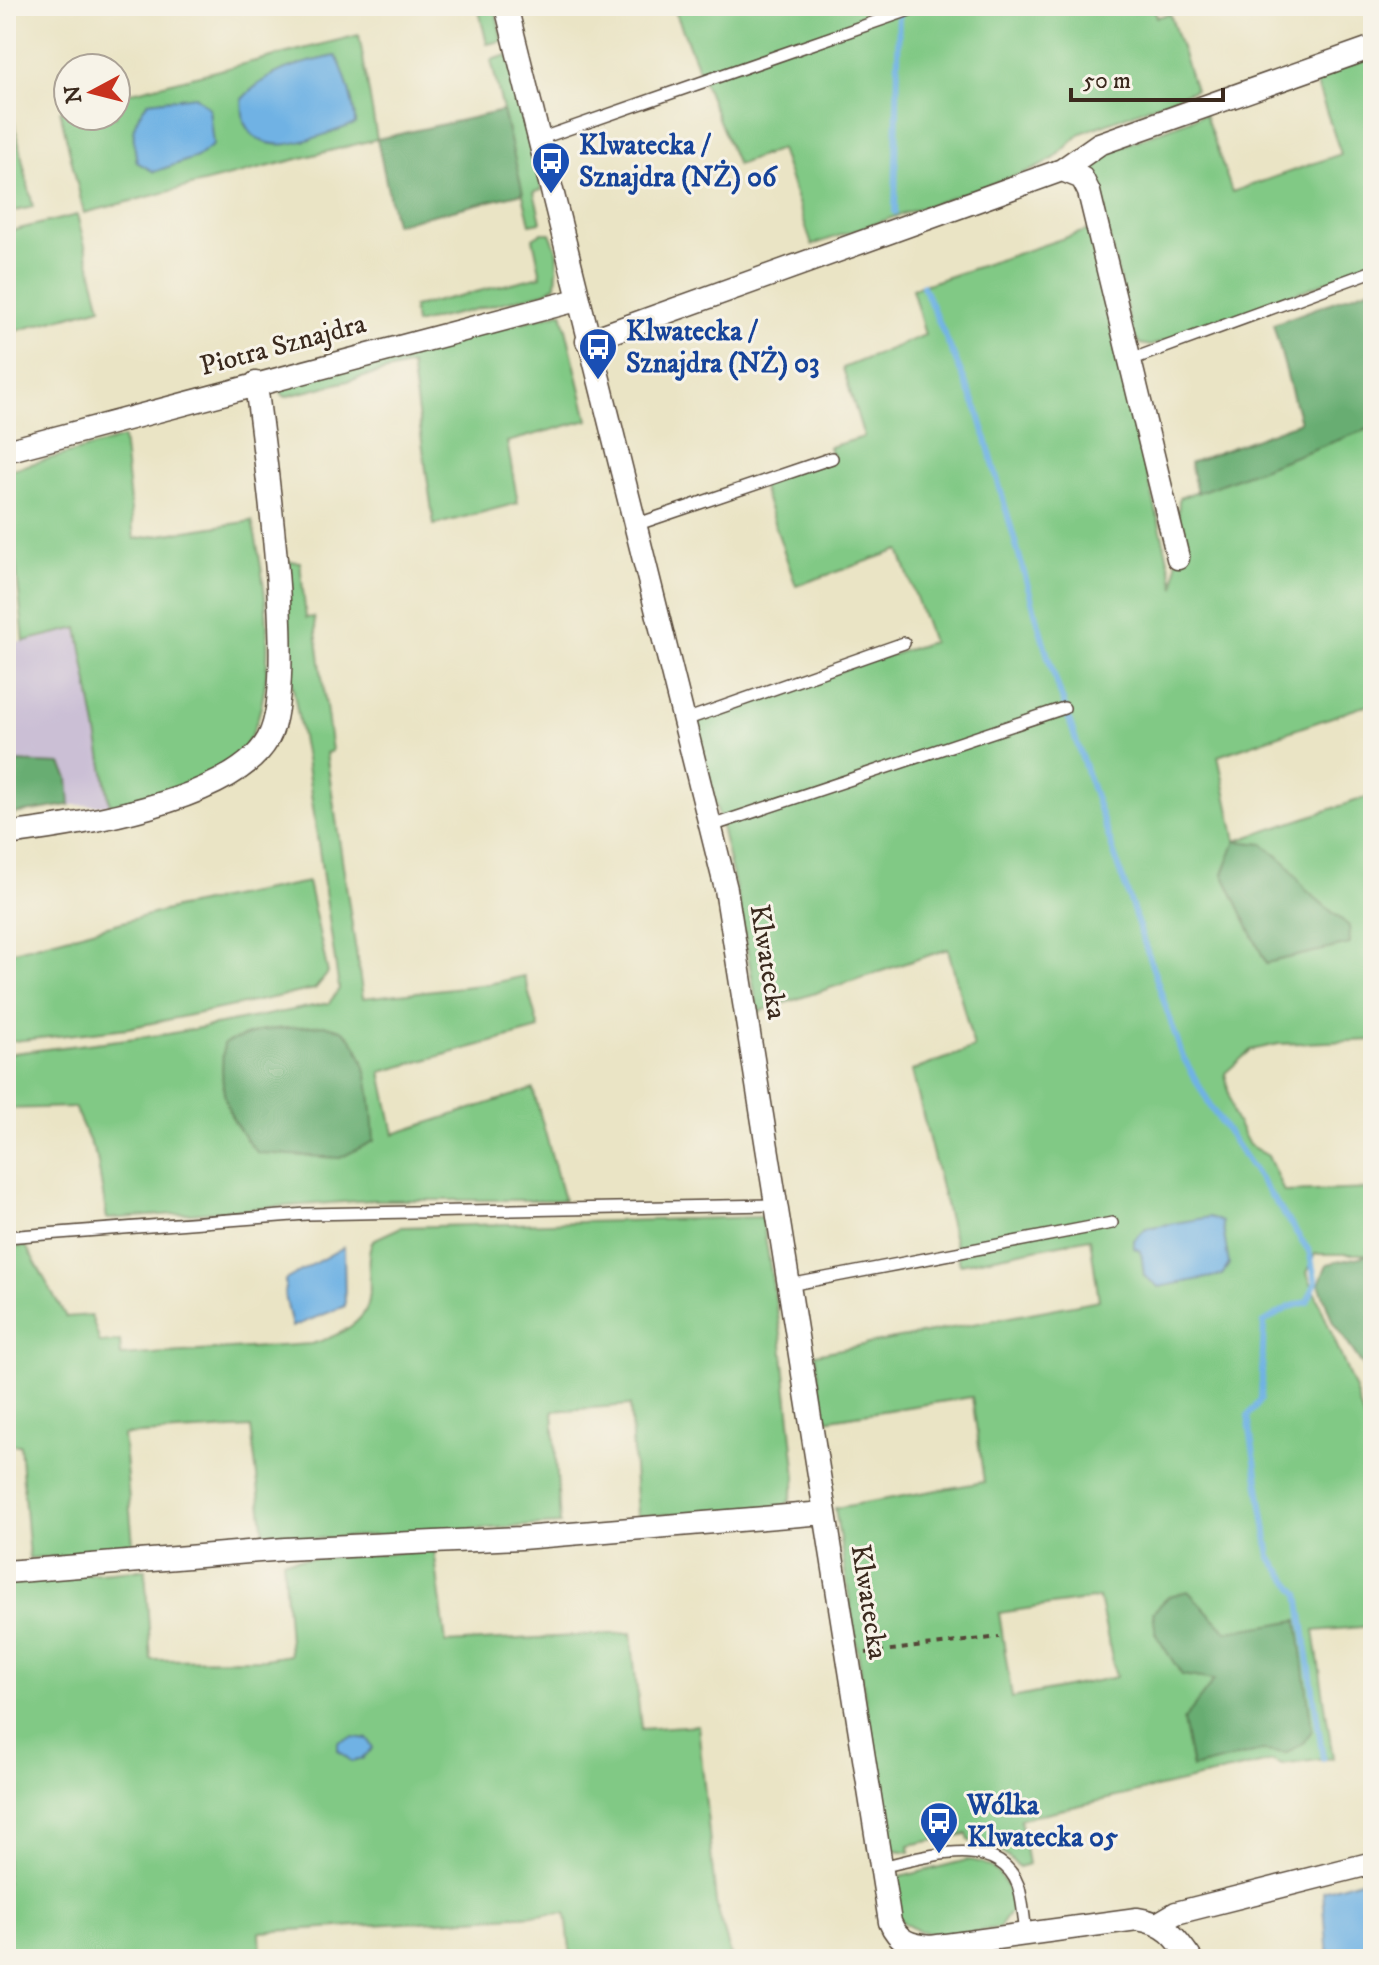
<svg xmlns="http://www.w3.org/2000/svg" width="1379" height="1965" viewBox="0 0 1379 1965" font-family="'IM FELL DW Pica',serif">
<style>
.industrial{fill:#cbbfd5}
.green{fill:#81c985;stroke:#5e7a52;stroke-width:2;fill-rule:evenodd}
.forest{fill:#68ad72;stroke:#526c48;stroke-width:2}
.water{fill:#6fb2e4;stroke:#556e81;stroke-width:2}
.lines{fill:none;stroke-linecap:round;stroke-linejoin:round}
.stream{stroke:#6fb2e4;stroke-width:6}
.service-casing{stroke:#554637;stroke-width:14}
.minor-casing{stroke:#554637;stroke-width:25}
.path{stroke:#554637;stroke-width:4;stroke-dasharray:6 6;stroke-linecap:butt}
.service{stroke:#fff;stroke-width:11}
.minor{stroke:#fff;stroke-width:22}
.labels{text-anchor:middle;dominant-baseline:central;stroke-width:6;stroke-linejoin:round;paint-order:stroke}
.transit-label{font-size:28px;font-weight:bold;fill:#164399;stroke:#f7f3e8;text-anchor:start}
.street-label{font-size:28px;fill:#3b2a1e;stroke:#f7f3e8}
</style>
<rect width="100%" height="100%" fill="#f7f3e8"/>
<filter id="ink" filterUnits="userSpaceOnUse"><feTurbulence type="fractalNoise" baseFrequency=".0125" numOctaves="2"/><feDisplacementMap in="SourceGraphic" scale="16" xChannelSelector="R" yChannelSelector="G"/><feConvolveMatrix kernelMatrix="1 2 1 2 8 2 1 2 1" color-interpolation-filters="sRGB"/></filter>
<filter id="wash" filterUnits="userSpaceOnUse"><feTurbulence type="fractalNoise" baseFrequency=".006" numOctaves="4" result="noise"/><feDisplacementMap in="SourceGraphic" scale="32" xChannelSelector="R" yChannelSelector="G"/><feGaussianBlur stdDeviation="1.8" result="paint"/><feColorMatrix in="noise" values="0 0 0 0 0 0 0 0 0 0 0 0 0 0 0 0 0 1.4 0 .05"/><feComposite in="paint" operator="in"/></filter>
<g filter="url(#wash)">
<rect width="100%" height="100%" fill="#eae4c5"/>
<!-- industrial -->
<path class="industrial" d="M78 627 88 668 110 805H70L68 778 61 764H6V645Z"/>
<!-- green -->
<path class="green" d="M478 6H495L502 41 487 44Z
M673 6H1153L1157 17 1170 14 1195 90 1081 133 1055 158 1035 169 812 245 780 149 737 165Z
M359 35 377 139 84 213 60 111 68 108V116H116V96Z
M508 55 542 190 534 192 541 222 530 224 491 60Z
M1373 58V265L1151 346 1140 344 1133 334 1096 184 1093 166 1099 155 1205 114 1232 192 1341 154 1314 76Z
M14 122 33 207 6 213V124Z
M77 215 101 307 12 332 6 310V232Z
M1088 230 1175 588 1179 498 1373 427V703L1218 756 1236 841 1373 795V1040L1279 1044 1251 1050 1225 1073 1233 1115 1249 1145 1268 1156 1284 1192 1373 1189V1254H1315L1307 1273 1355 1390 1373 1452V1626L1314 1631 1333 1758 1282 1765 1273 1761 1020 1819 1028 1864 1019 1867 997 1848 969 1841 967 1834 909 1845 910 1852 889 1849 835 1508 984 1482 972 1397 824 1420 815 1354 1099 1300 1090 1238 960 1264 912 1071 974 1048 948 949 758 1012 739 903 695 717 932 642 899 550 796 586 760 482 832 457 829 447 864 437 843 368 925 335 912 289ZM1099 1598 1116 1677 1012 1698 999 1613Z
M541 233H550L558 253 556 285 546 292 415 324 413 307 541 276 533 238Z
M562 312 588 420 507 442 518 503 434 525 411 365 284 397 278 386Z
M123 438 134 539 252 521C268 590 287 724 222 772 191 794 146 798 110 805L78 628 24 641 6 471Z
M284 561 300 562 306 618 314 617 332 751 326 753 363 998 489 984 524 976 539 1029 381 1072 394 1134 533 1089 564 1200H372L107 1219 97 1158 74 1107 6 1109V1054L168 1034 329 1003 339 989 306 759 288 661Z
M308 882 328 973 315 989 128 1028 6 1042V953L179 907Z
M762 1217 781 1334 796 1478 790 1501 778 1510 637 1516 630 1405 553 1411 560 1524 265 1542 251 1428 123 1435 134 1554 29 1558 20 1445H6V1248L26 1246 66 1317 91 1315 100 1343 120 1341 121 1356 311 1344C330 1339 362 1326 368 1304 374 1282 363 1262 373 1240L401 1227Z
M434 1550 446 1643 631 1633 641 1729 698 1725 716 1903 732 1959H571L566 1913 260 1932 261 1959H6V1581L145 1569 151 1660 265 1659 290 1655 283 1560Z
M967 1860C996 1862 1012 1883 1011 1911L999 1928C965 1932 926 1944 898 1918L892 1879Z"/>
<!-- forest -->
<path class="forest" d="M503 111 523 193 395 224 377 139Z
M1373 287V427L1197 493 1190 463 1300 422 1273 324Z
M15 762 61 764 68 778 70 805 6 815V764Z
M1236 841 1263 844 1286 863 1306 890 1349 926 1350 944 1266 963 1223 874Z
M324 1025C329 1027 338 1028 343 1031 371 1051 372 1110 374 1141L340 1158 258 1153C225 1118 218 1091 224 1043L263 1030Z
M1373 1254V1380L1333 1322 1319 1284 1327 1264Z
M1188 1591 1227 1632 1298 1620 1312 1730 1305 1742 1287 1753 1262 1751 1192 1768 1183 1721 1214 1680 1182 1675 1156 1635 1153 1612 1169 1596Z"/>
<!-- water -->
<path class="water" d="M336 56C344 69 356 110 355 124 326 133 264 165 245 124 242 118 243 106 242 99 270 69 297 64 336 56Z
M195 96 209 108 213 145 197 157 154 172 137 162C132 136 130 123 148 102Z
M1210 1217 1222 1222 1229 1264 1222 1275 1159 1287 1144 1276 1141 1251 1134 1248V1240L1146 1228Z
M344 1247 345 1306 292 1327 285 1296V1280Z
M353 1737 368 1739 373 1748 362 1759 352 1762 338 1750V1742Z
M1373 1876V1959H1328L1323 1891Z"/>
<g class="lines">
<!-- stream -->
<path class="stream" d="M895 212 899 6
M923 286 978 411 1048 657 1182 1055 1212 1109 1309 1251 1316 1282 1307 1302 1289 1307 1264 1322 1261 1399 1248 1416 1270 1557 1299 1594 1323 1759"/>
</g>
</g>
<g filter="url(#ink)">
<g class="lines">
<!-- service casing -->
<g class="service-casing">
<path id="service" d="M539 139 921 6
M1130 360 1373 271
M635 525 832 458
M685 720 904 643
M711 826 1064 708
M6 1237 306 1214 776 1205
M789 1285 1112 1223
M880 1867C920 1859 997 1831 1018 1885 1023 1900 1024 1919 1026 1935"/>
</g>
<!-- minor casing -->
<g class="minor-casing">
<path id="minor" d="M506 6 726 889 890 1922C898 1942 911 1945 931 1947L1137 1919C1166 1923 1175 1936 1191 1959
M1062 170 1082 178 1089 192 1178 558
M587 341 1062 170 1099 144 1373 47
M6 451 577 300
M6 834C72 826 233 802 268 739 299 683 264 454 256 383
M6 1572 285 1549 521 1538 824 1513
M1159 1923 1176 1913 1373 1863"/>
</g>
<!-- path -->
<path class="path" d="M866 1653 999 1637"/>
<!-- service -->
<use href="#service" class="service"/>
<!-- minor -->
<use href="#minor" class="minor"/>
</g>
</g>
<!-- icons -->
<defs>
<g id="bus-pin" transform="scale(2)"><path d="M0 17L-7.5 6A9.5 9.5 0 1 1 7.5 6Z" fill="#1a4fb4" stroke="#f7f3e8"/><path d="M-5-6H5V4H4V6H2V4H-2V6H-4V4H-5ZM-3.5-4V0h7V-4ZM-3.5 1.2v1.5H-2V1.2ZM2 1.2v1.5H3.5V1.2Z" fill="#fff"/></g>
</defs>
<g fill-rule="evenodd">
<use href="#bus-pin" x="551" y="161"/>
<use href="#bus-pin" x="598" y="347"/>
<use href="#bus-pin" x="939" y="1821"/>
</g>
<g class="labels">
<!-- transit labels -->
<g class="transit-label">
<text x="579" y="145">Klwatecka /<tspan x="579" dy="32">Sznajdra (NŻ) 06</tspan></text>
<text x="626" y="331">Klwatecka /<tspan x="626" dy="32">Sznajdra (NŻ) 03</tspan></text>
<text x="967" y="1805">Wólka<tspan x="967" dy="32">Klwatecka 05</tspan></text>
</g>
<!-- street labels -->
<g class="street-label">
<text transform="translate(283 345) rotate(-15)">Piotra Sznajdra</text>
<text transform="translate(768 962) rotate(81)">Klwatecka</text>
<text transform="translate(869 1602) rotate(81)">Klwatecka</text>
</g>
</g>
<!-- margin -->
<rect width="1379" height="1965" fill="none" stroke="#f7f3e8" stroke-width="32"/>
<!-- north arrow -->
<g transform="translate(92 92) rotate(263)"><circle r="38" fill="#f7f3e8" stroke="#aca397" stroke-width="2"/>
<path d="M0-6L14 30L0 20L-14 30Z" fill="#c8321e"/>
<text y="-12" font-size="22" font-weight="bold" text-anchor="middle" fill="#3b2a1e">N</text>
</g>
<!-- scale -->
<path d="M1071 88v12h152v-12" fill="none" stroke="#3b2a1e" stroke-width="4"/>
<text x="1083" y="88" font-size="24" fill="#3b2a1e" stroke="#f7f3e8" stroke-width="6" paint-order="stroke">50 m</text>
</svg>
